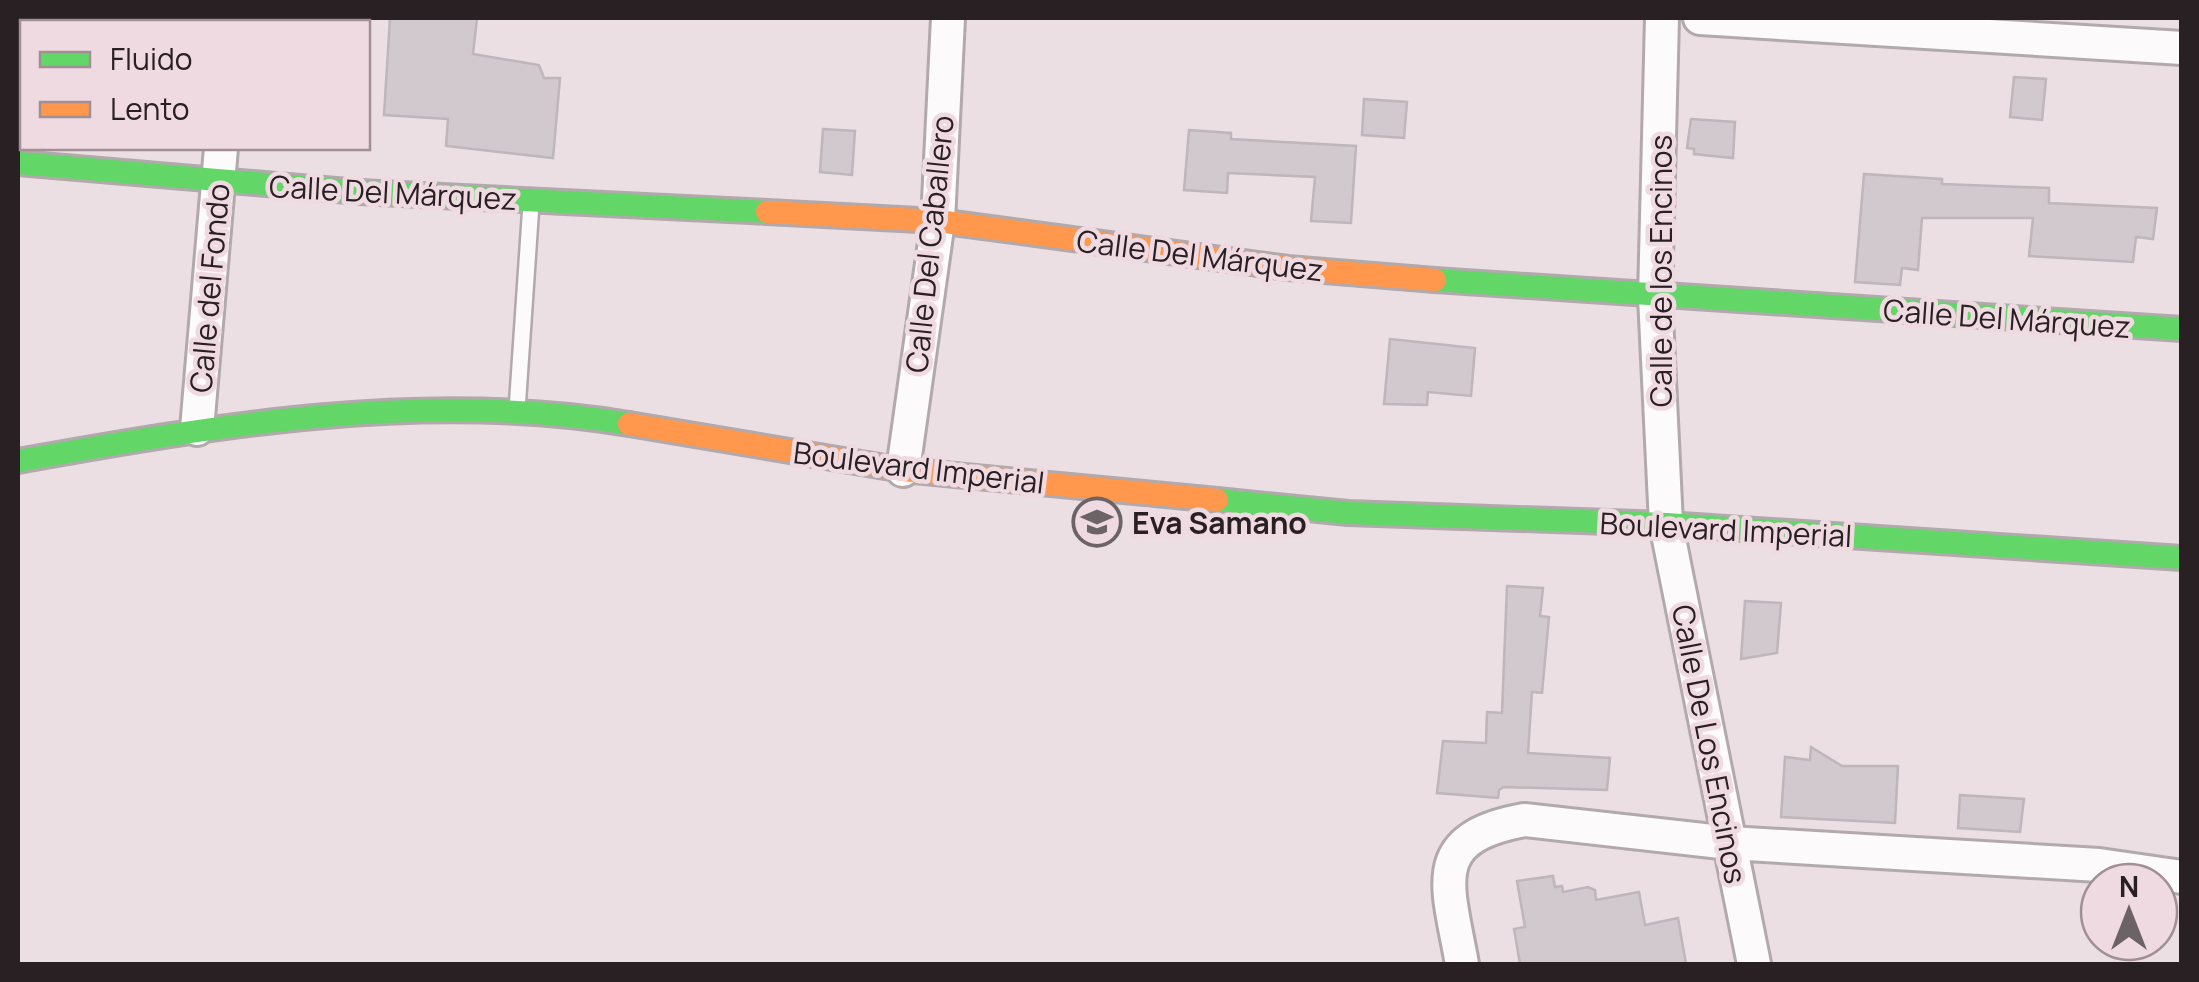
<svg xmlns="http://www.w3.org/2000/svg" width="2199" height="982" viewBox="0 0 2199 982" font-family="Manrope,sans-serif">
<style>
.building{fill:#d1c9cd;stroke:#beb6ba;stroke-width:2.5}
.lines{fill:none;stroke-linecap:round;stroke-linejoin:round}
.lane-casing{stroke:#b1a9ab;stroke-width:20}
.street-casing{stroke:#b1a9ab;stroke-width:38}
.fast-casing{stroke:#b1a9ab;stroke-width:28}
.slow-casing{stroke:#b1a9ab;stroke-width:28}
.lane{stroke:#fcfafb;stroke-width:15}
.street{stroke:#fcfafb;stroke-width:32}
.fast{stroke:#63d668;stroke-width:22}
.slow{stroke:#ff974d;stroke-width:22}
.labels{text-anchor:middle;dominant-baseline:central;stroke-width:9;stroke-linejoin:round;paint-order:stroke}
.street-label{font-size:30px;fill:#282023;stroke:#f0dae1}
.poi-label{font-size:30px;font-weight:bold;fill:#282023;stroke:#f0dae1;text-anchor:start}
</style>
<rect width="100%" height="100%" fill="#ebdfe3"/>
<!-- building -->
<path class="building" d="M390 18H477L473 54 539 65 544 78H560L553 158 446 146 448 119 384 115Z
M2014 77 2046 79 2042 120 2010 117Z
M1364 99 1407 102 1404 138 1362 135Z
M1691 119 1735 122 1733 158 1694 154V149L1687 148Z
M823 129 855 131 852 175 820 172Z
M1189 130 1231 133V139L1356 146 1351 223 1311 221 1315 177 1228 173 1227 193 1184 190Z
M1864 174 1942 179V184L2049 188V203L2157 208 2153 239 2136 237 2133 262 2029 256 2033 218H1922L1918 270 1902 268 1900 285 1855 282Z
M1390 339 1475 348 1471 396 1428 392 1427 405 1384 404Z
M1507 586 1543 588 1540 616 1549 617 1542 693 1532 692 1528 753 1610 758 1607 790 1504 787 1499 790 1498 798 1437 793 1443 741 1486 743 1487 712 1502 713Z
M1745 601 1781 603 1777 653 1741 659Z
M1811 747 1842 766H1898L1895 823 1781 817 1785 757 1810 760Z
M1960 795 2024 799 2020 832 1958 828Z
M1553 876 1555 887 1562 886 1563 892 1588 887 1595 890 1596 900 1639 892 1645 925 1678 918 1686 964H1520L1514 929 1525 927 1517 881Z"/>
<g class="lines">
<!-- lane casing -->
<g class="lane-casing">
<path id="lane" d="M517 410 531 204"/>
</g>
<!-- street casing -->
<g class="street-casing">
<path id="street" d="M1662 18 1655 297 1666 524 1754 964
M1700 18 2182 48
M231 22V18
M197 429 221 148
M903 470 938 221 948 18
M1462 964C1448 885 1425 838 1524 820L1730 843 2099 865 2182 877"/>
</g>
<!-- fast casing -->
<g class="fast-casing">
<path id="fast" d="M18 163 360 192 767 212
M1435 280 2182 329
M18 461C218 425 426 390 629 424
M1217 500 1348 513 1666 524 2182 558"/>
</g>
<!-- slow casing -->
<g class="slow-casing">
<path id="slow" d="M767 212 938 221 1288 268 1435 280
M629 424 903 470 1217 500"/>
</g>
<!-- lane -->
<use href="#lane" class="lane"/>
<!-- street -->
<use href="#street" class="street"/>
<!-- fast -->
<use href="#fast" class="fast"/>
<!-- slow -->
<use href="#slow" class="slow"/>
</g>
<!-- icons -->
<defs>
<g id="school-ring" transform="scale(2.5)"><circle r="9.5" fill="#f0dae1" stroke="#6c6366" stroke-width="1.5"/><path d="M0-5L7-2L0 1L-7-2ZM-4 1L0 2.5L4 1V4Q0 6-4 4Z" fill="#6c6366"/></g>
</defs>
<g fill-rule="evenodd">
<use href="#school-ring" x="1097" y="522"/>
</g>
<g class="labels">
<!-- street labels -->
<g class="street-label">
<text transform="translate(393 192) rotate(3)">Calle Del Márquez</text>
<text transform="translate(929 244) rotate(-84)">Calle Del Caballero</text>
<text transform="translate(1200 255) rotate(7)">Calle Del Márquez</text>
<text transform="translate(1660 271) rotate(-90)">Calle de los Encinos</text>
<text transform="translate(209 288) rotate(-85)">Calle del Fondo</text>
<text transform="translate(2007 318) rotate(4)">Calle Del Márquez</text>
<text transform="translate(919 467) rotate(7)">Boulevard Imperial</text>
<text transform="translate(1726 529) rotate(3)">Boulevard Imperial</text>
<text transform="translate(1710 744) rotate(79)">Calle De Los Encinos</text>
</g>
<!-- poi labels -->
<g class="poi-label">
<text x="1132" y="522">Eva Samano</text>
</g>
</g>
<!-- border -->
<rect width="2199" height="982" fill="none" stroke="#282023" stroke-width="40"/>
<!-- legend -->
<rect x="20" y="20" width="350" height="130" fill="#f0dae1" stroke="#a09095" stroke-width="2.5"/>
<rect x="40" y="52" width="50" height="15" fill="#63d668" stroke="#a09095" stroke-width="2.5"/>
<text x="110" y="70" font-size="30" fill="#282023">Fluido</text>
<rect x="40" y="102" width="50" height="15" fill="#ff974d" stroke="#a09095" stroke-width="2.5"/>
<text x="110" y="120" font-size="30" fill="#282023">Lento</text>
<!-- north arrow -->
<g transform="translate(2129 912)"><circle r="48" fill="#f0dae1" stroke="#a09095" stroke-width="2.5"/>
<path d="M0-8L18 38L0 25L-18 38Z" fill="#6c6366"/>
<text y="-15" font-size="28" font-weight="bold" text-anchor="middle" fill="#282023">N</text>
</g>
</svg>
